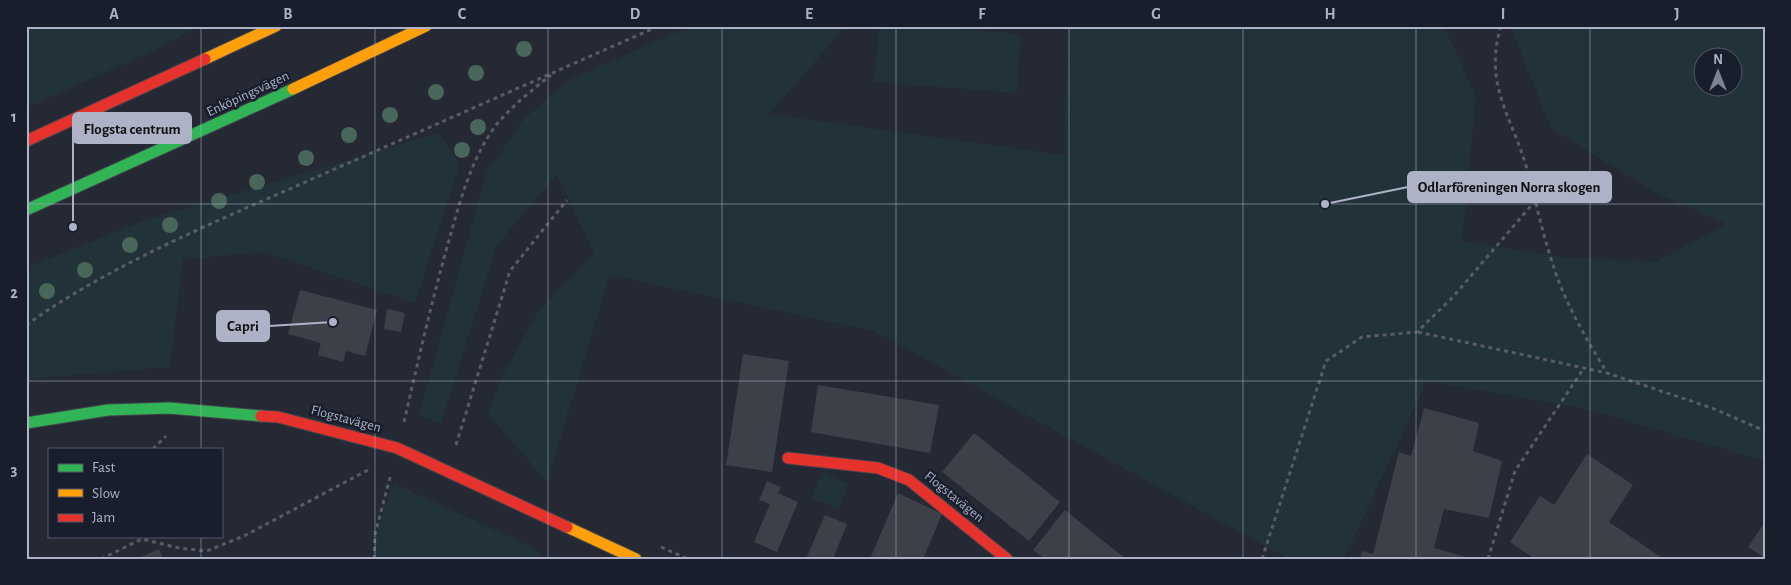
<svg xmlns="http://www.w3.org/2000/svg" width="1791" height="585" viewBox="0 0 1791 585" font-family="'Alegreya Sans',sans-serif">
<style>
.green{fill:#223239;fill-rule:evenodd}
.building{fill:#3d4049}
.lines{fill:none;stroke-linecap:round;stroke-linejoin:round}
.fast-casing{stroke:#41444c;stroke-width:13}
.slow-casing{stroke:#41444c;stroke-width:13}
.jam-casing{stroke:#41444c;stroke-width:13}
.path{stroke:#585c65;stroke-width:3;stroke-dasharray:4 4;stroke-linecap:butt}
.fast{stroke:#30b455;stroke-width:11}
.slow{stroke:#ff9f0a;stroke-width:11}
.jam{stroke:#e5322d;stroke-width:11}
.tree{fill:#486659}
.grid{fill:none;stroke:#adb2c6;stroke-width:1;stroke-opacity:0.55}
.labels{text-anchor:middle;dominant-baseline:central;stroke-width:5;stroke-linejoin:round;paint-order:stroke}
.street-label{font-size:14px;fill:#adb2c6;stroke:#191e2d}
.leader{fill:none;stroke:#adb2c6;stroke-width:2}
.callout-dot{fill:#adb2c6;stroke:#191e2d;stroke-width:2}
.callout{fill:#adb2c6;stroke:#adb2c6;stroke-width:2}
.callout-label{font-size:15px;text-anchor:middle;font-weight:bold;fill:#111}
.neatline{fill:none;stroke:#adb2c6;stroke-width:2}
.grid-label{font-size:16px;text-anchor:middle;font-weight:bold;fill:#adb2c6}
</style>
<rect width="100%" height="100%" fill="#252933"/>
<!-- green -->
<path class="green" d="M26 26H199L151 52 26 108Z
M691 26H846L769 114 1063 155 1069 26H1444L1476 96 1462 241 1569 258 1656 262 1726 224 1654 192 1551 128 1510 26H1765V461L1587 409 1427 381 1344 559H1289L874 331 610 275 547 482 488 414 503 374 538 312 594 253 557 174 497 245 441 424 419 415 486 174 524 119 568 80ZM1704 58H1734V88H1704Z
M879 26H924L1021 34 1017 93 874 82Z
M439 133 460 164 415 303 264 252 183 259 170 367 26 379V268L146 220Z
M822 472 849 484 838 509 811 498Z
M394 483 535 549 544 559H374L375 534Z"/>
<!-- building -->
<path class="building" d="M300 290 377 310 365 356 346 351 343 362 318 355 321 343 288 334Z
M387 309 405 313 401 332 384 329Z
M743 354 789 361 772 472 726 465Z
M818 385 939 405 930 453 811 432Z
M1424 408 1479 423 1473 451 1502 461 1489 518 1444 509 1434 548 1473 559H1360L1362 551 1373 554 1399 452 1411 456Z
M974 433 1060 502 1029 541 942 472Z
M1587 454 1633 485 1609 522 1664 559H1535L1510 542 1540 496 1554 505Z
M767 481 781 487 778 493 798 502 777 552 754 542 770 504 759 500Z
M898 493 942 514 923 559H870Z
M1065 510 1087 528 1126 559H1045L1033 550Z
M825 515 847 524 833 559H806Z
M1765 522V558L1748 547Z
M159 549 163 559H136Z"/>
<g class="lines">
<!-- fast casing -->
<g class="fast-casing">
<path id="fast" d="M26 210 293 89
M26 423 108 410 169 408 261 416"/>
</g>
<!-- slow casing -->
<g class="slow-casing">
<path id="slow" d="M205 59 276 26
M293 89 426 26
M567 527 636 559"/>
</g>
<!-- jam casing -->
<g class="jam-casing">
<path id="jam" d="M26 141 205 59
M261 416 278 417 397 448 567 527
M788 458 878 468 909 480 1007 559"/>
</g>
<!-- path -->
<path class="path" d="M1501 26C1483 85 1512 116 1527 169 1536 202 1543 236 1554 268 1566 305 1587 340 1607 373L1712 408 1765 431
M26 325C115 262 220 220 319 176 433 126 545 76 659 26
M1418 332 1607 373
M404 422C418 361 432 300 449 240 460 201 472 156 497 124 513 105 532 90 551 75
M456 445 510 271 567 200
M153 449 166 436
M661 547 688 559
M101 559 142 539 179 548 207 551 244 536 368 470
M374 559 375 534 391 474
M1262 559 1326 361 1362 337 1417 332 1453 297 1535 201
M1488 559 1515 471 1584 368"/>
<!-- fast -->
<use href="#fast" class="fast"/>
<!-- slow -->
<use href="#slow" class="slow"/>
<!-- jam -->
<use href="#jam" class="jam"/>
</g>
<!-- trees -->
<g class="tree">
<circle cx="524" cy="49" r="8"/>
<circle cx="476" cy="73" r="8"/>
<circle cx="436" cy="92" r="8"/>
<circle cx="390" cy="115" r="8"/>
<circle cx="478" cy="127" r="8"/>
<circle cx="349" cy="135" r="8"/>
<circle cx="462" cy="150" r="8"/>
<circle cx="306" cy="158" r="8"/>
<circle cx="257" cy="182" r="8"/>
<circle cx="219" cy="201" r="8"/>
<circle cx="170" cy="225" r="8"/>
<circle cx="130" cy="245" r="8"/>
<circle cx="85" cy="270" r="8"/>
<circle cx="47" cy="291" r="8"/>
</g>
<!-- grid -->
<path class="grid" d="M201 26V449M375 26V559M548 26V559M722 26V559M896 26V559M1069 26V559M1243 26V559M1416 26V559M1590 26V559M26 204H1765M26 381H1765M201 536V559"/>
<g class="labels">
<!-- street labels -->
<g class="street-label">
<text transform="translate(248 94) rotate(-25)">Enköpingsvägen</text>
<text transform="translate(346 419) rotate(15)">Flogstavägen</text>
<text transform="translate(954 497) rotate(39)">Flogstavägen</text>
</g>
</g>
<!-- callouts -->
<path class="leader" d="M73 227L73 128M1325 204L1408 187M333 322L269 326"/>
<g class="callout-dot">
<circle cx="73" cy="227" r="5"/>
<circle cx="1325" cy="204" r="5"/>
<circle cx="333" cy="322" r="5"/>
</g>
<g class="callout">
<rect x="73" y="113" width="118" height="30" rx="5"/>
<rect x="1408" y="172" width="203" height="30" rx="5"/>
<rect x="217" y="311" width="52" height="30" rx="5"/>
</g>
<g class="callout-label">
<text x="132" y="134">Flogsta centrum</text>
<text x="1509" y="192">Odlarföreningen Norra skogen</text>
<text x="243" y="331">Capri</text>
</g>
<!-- border -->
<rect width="1791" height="585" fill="none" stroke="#191e2d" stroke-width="55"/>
<!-- legend -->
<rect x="48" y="448" width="175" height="90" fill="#191e2d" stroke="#54596a"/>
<rect x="58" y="464" width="25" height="8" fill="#30b455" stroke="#54596a"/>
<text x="92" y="472" font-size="15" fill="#adb2c6">Fast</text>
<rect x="58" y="489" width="25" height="8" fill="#ff9f0a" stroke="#54596a"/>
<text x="92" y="498" font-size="15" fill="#adb2c6">Slow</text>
<rect x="58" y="514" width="25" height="8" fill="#e5322d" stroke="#54596a"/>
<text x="92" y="522" font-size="15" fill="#adb2c6">Jam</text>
<!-- north arrow -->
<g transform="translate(1718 72)"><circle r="24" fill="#191e2d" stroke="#54596a"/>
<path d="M0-4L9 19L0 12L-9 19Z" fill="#7d8293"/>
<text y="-8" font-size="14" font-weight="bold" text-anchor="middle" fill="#adb2c6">N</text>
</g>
<rect x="28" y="28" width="1736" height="530" class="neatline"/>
<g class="grid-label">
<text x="114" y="19">A</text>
<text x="288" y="19">B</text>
<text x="462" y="19">C</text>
<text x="635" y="19">D</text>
<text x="809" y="19">E</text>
<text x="982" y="19">F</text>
<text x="1156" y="19">G</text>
<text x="1330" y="19">H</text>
<text x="1503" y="19">I</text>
<text x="1677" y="19">J</text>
<text x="14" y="122">1</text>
<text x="14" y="298">2</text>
<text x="14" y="475">3</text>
</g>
</svg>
